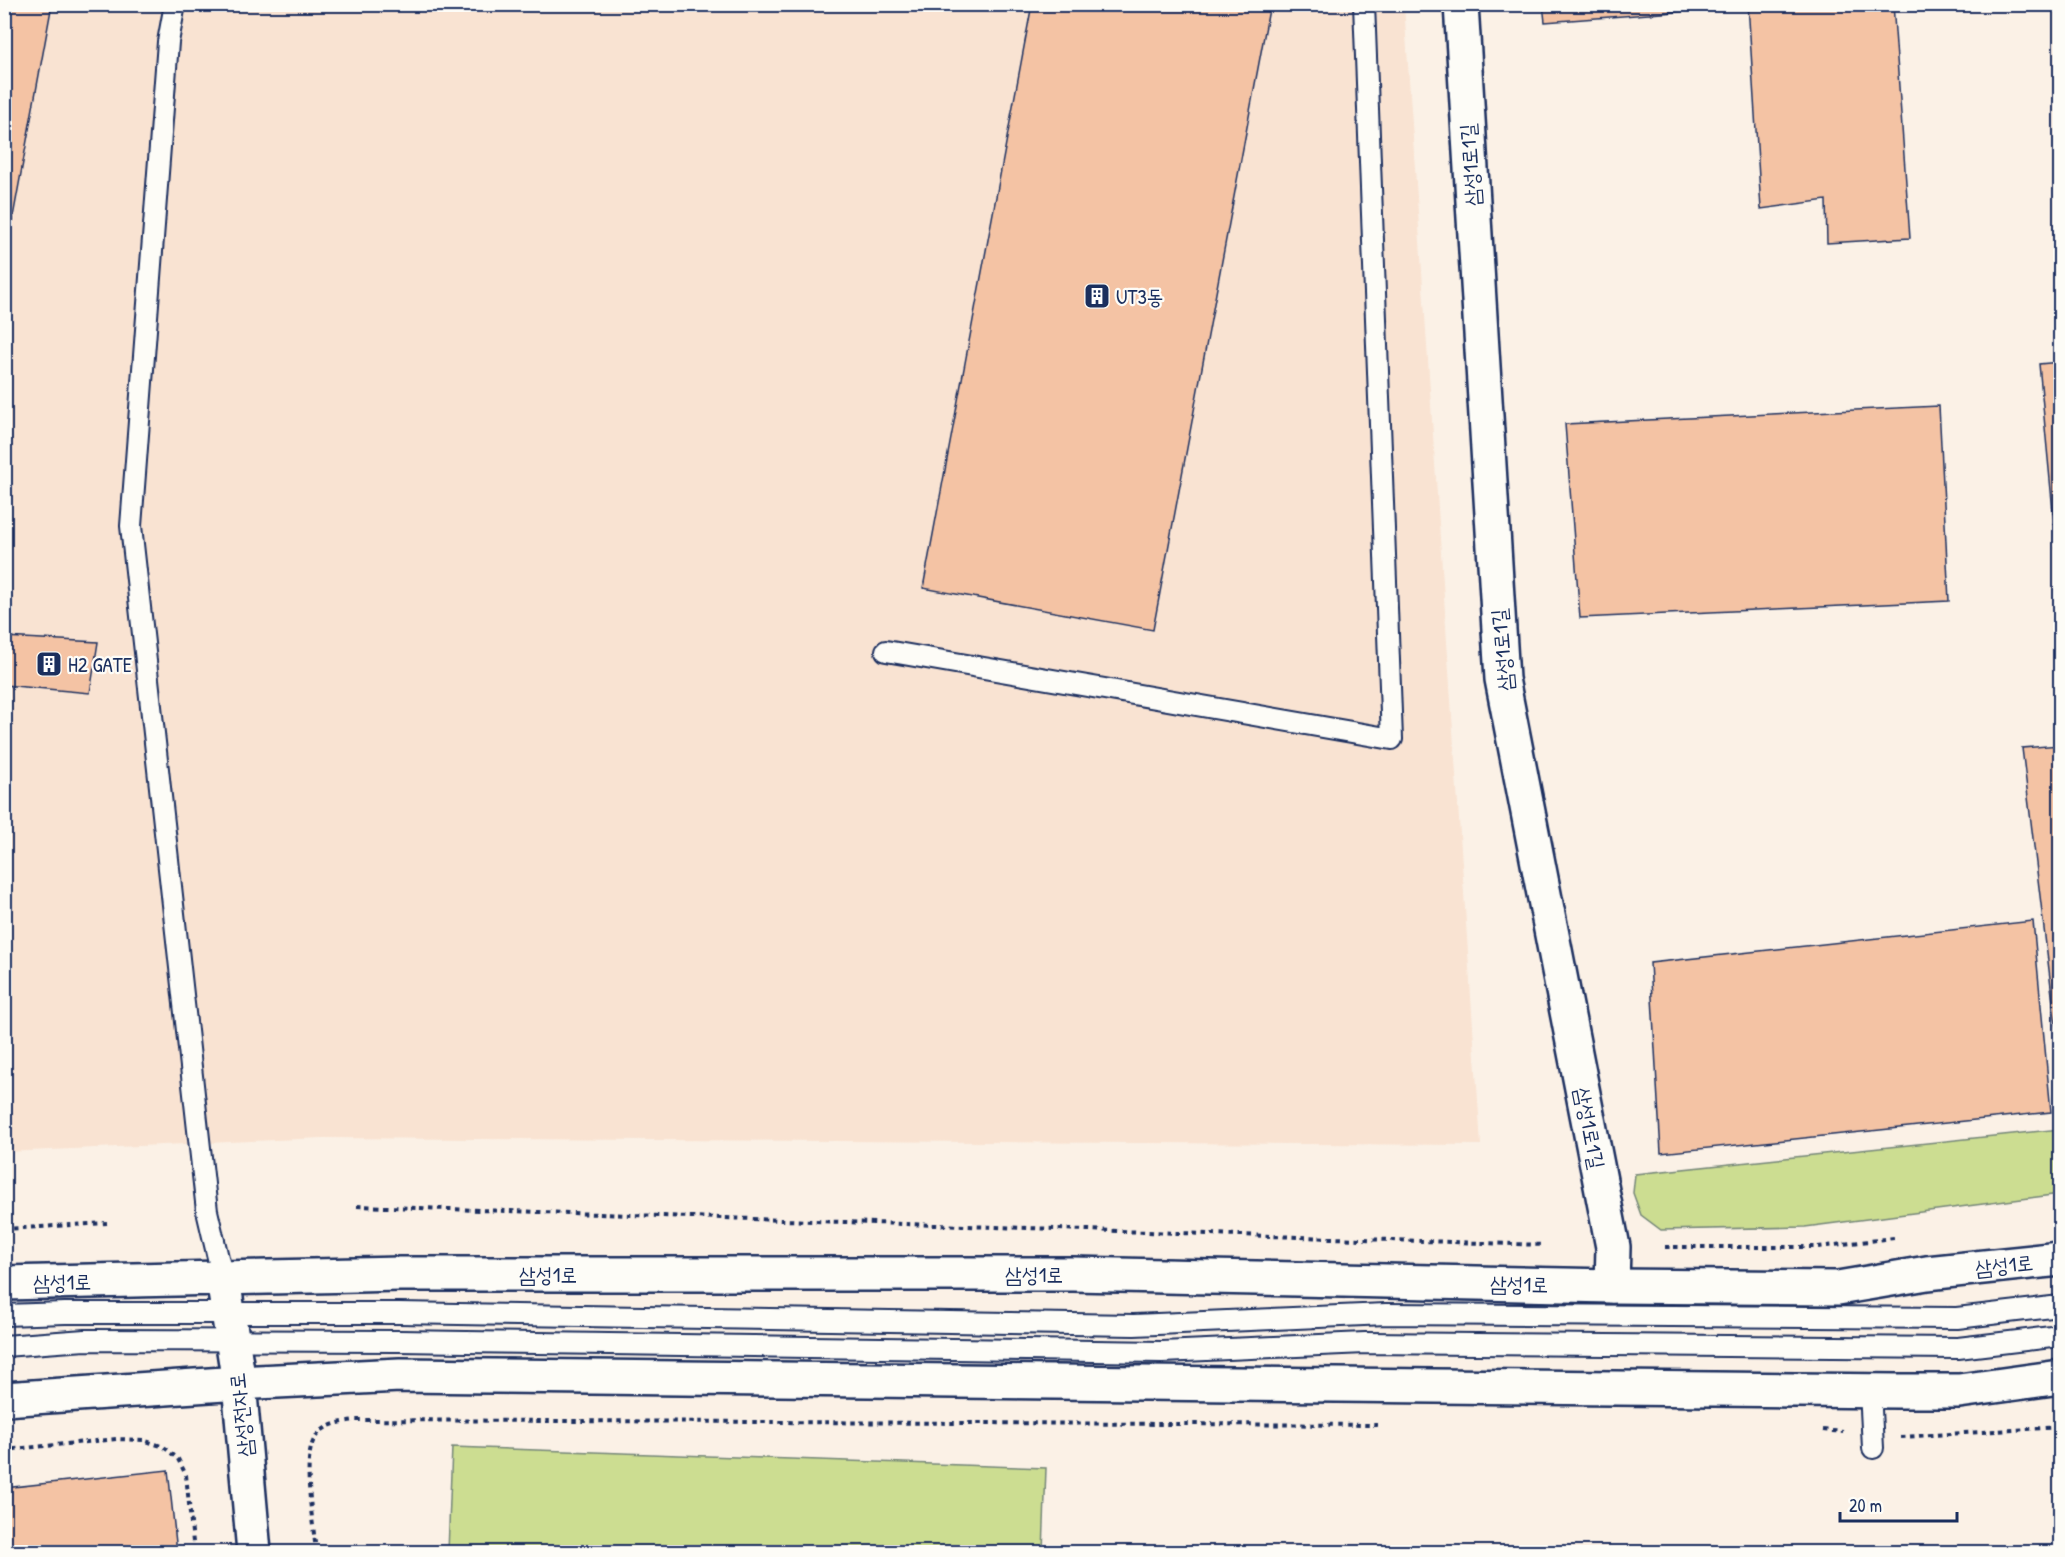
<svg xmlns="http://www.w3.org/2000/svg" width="2065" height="1557" viewBox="0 0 2065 1557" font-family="'Patrick Hand','Poor Story',sans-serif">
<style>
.built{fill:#f9e3d2}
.green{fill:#ccdd91;stroke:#748678;stroke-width:1.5}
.building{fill:#f4c3a4;stroke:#1b2f5e;stroke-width:1.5}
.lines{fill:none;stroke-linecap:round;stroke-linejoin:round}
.service-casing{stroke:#1b2f5e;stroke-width:24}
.minor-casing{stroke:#1b2f5e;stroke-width:38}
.tertiary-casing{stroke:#1b2f5e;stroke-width:38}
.path{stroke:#1b2f5e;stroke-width:4;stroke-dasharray:4.5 4.5;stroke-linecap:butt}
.service{stroke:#fdfcf7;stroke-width:20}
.minor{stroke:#fdfcf7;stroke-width:33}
.tertiary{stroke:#fdfcf7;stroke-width:33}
.labels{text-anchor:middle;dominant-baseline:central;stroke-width:4.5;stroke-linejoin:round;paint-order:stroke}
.street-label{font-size:21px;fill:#1b2f5e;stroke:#fdfcf7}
.poi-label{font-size:21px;fill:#1b2f5e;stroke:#fdfcf7;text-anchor:start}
</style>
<rect width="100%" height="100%" fill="#fbf1e6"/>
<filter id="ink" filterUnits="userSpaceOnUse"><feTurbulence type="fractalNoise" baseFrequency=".0167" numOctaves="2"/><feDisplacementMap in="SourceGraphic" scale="12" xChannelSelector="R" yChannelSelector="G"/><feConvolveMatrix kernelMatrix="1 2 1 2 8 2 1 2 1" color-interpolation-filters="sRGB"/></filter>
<g filter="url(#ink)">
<!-- built -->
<path class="built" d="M4 5H1404L1481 1145 322 1138 5 1152Z"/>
<!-- green -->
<path class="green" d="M2060 1129V1194L1805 1227 1661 1230 1641 1215 1633 1193 1635 1174Z
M452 1447 1046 1468 1043 1552H448Z"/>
<!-- building -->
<path class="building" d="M4 4H52L4 266Z
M1032 4H1270L1153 630 923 588Z
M1543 4H1713V9L1545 22Z
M1748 4H1893L1910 238 1827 243 1826 200 1761 209Z
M2060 362V585L2039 364Z
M1939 406 1949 601 1580 618 1565 424Z
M4 637 98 642 90 693 4 685Z
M2060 745V1060L2022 748Z
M2033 921 2051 1112 1661 1153 1650 963Z
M168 1470 177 1552H4V1488Z"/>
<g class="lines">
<!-- service casing -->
<g class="service-casing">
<path id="service" d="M175 4 168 42 131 526 207 1211 223 1279
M886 651 1392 739 1364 4
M4 1315 65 1313H399L1134 1325 1386 1314 1957 1318 2060 1306
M4 1346 85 1340 399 1341 1162 1352 1365 1343 1958 1348 2060 1336
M1870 1390 1873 1448"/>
</g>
<!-- minor casing -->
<g class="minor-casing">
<path id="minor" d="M1461 4 1502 679 1613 1247 1612 1286"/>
</g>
<!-- tertiary casing -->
<g class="tertiary-casing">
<path id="tertiary" d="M223 1279 239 1383 254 1552
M4 1283 400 1274H1073L1612 1286 1838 1288 1927 1273 2060 1259
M4 1399 239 1383 400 1375 1898 1391H1959L2060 1377"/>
</g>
<!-- path -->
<path class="path" d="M357 1206 1544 1245
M4 1229 107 1223
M1665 1247H1818L1894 1238
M1823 1430 1843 1432
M1901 1437 2060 1427
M4 1450 117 1439 143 1440 164 1447 178 1459 186 1475 194 1552
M316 1552C314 1526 301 1459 315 1438 324 1424 341 1422 356 1420L1381 1425"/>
<!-- service -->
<use href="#service" class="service"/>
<!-- minor -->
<use href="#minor" class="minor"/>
<!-- tertiary -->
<use href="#tertiary" class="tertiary"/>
</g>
</g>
<!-- icons -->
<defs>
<g id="building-square" transform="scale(1.35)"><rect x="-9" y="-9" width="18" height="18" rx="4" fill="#1b2f5e" stroke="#fdfcf7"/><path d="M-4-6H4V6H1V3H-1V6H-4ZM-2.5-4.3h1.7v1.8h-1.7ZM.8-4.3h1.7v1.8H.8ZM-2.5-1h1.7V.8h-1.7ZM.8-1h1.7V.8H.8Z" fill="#fff"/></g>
</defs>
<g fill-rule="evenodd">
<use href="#building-square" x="1097" y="296"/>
<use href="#building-square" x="49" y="664"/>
</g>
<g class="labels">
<!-- street labels -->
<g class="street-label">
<text transform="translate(1470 165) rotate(-94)">삼성1로1길</text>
<text transform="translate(1502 650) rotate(-95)">삼성1로1길</text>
<text transform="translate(1590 1128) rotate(79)">삼성1로1길</text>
<text transform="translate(2004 1265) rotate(-6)">삼성1로</text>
<text x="548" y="1274">삼성1로</text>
<text x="1034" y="1274">삼성1로</text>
<text transform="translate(62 1282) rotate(-1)">삼성1로</text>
<text transform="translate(1519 1284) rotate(1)">삼성1로</text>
<text transform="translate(241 1415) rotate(-96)">삼성전자로</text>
</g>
<!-- poi labels -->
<g class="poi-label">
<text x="1116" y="296">UT3동</text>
<text x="68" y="664">H2 GATE</text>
</g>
</g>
<!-- margin -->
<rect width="2065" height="1557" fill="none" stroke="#fdfcf7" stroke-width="24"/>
<rect x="12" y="12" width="2041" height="1533" fill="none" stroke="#1b2f5e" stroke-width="2" filter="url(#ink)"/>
<!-- scale -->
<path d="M1840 1512v9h117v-9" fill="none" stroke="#1b2f5e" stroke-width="3"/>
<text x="1849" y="1512" font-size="18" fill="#1b2f5e" stroke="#fdfcf7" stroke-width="4.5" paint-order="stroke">20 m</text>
</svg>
